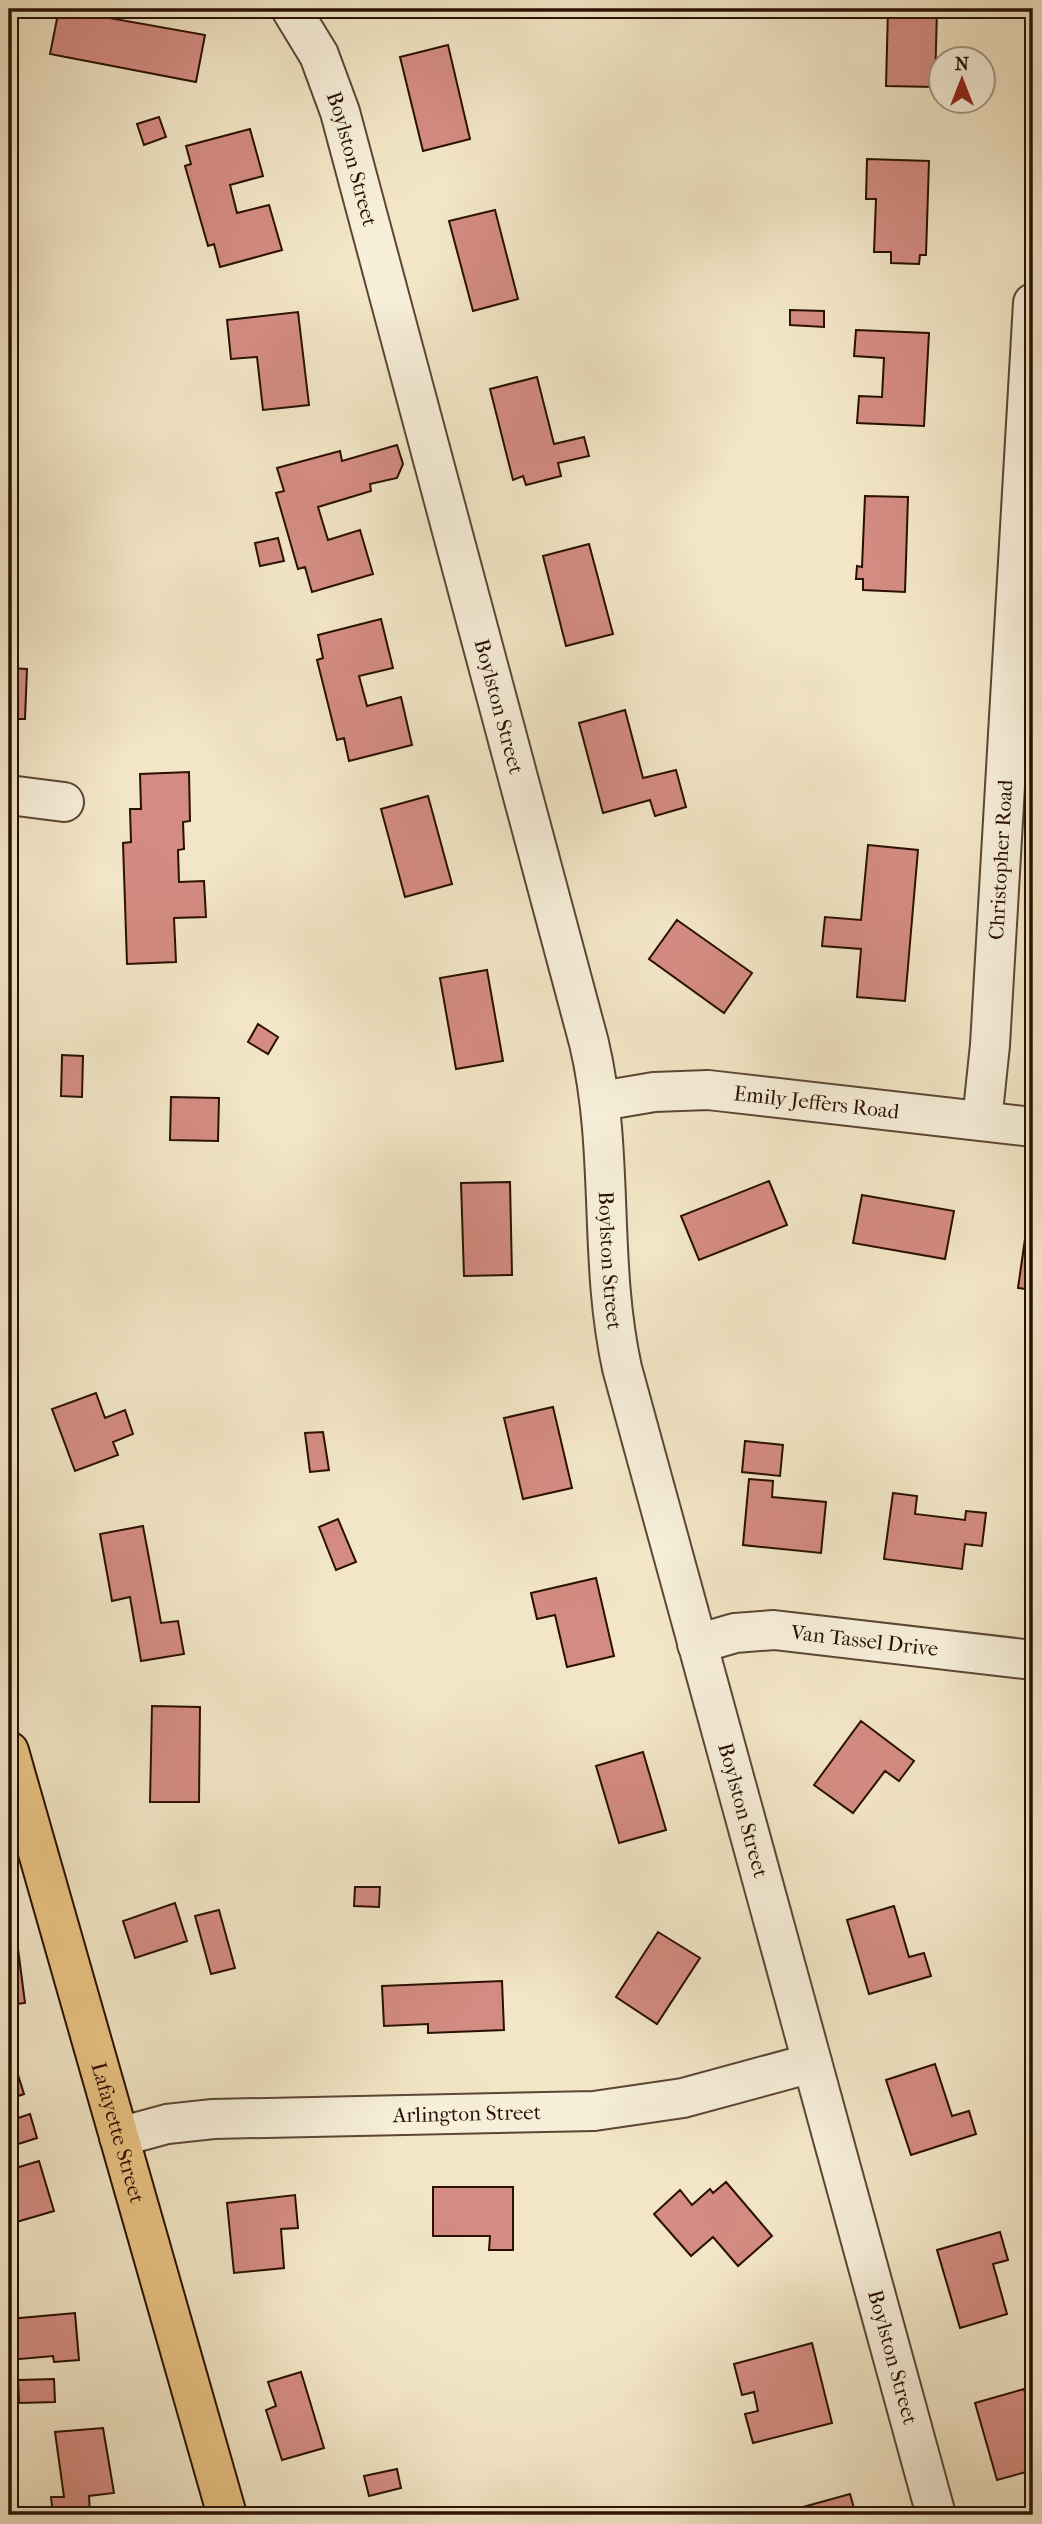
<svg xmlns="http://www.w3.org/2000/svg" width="1042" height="2524" viewBox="0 0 1042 2524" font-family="'IM FELL French Canon',serif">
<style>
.building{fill:#d48c82;stroke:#2a1003;stroke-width:2}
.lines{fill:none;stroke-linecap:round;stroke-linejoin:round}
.minor-casing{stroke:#5c4634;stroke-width:42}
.major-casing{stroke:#2a1003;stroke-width:42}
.minor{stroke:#f7efda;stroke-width:38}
.major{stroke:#e9c383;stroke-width:38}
.labels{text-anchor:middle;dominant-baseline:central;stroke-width:6;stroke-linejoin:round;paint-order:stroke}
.street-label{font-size:21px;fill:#2a1003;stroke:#f7efda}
</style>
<rect width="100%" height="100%" fill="#f2e6c6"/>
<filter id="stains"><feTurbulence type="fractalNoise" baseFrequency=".00286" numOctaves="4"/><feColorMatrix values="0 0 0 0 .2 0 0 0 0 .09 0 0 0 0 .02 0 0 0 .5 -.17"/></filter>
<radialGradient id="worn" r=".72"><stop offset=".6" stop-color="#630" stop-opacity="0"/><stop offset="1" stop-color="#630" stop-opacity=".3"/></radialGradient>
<!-- building -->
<path class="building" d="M59 9 205 35 196 82 50 54Z
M888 9H937L935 87 886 86Z
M448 45 470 139 423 151 400 57Z
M159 117 166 137 144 145 137 124Z
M250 129 263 176 230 185 237 213 269 205 282 250 220 267 214 244 208 246 185 166 191 164 186 146Z
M867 159 929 161 926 255H920L919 264 891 263V252H874L876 199H866Z
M495 210 518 299 473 311 449 221Z
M790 310 824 311V327L790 325Z
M298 312 309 405 263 410 257 357 231 359 227 320Z
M856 330 929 333 924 426 857 423 859 396 882 397 884 358 854 356Z
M537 377 554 444 584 437 589 456 558 463 561 476 526 485 523 476 513 480 490 389Z
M397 445 403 464 397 478 370 484 371 491 318 507 328 540 360 530 373 574 312 592 305 567 298 569 276 493 284 491 277 468 340 451 342 461Z
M865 496 908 497 905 592 863 590V579H856L857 566 862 567Z
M278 538 284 561 260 566 255 543Z
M589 544 613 634 566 646 543 556Z
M381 619 393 668 359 676 367 706 401 697 412 745 349 761 344 738 337 740 317 660 323 658 318 635Z
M9 668 27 669 25 719H9Z
M625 710 643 778 676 770 686 807 655 816 650 800 603 813 579 723Z
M189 772 190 821 183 822 184 849 178 850 179 882 204 881 206 917 174 918 176 962 127 964 123 843 131 842 130 809H141L140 774Z
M428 796 452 884 405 897 381 809Z
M868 845 918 850 905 1001 857 997 861 949 822 946 825 917 861 920Z
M677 920 752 973 724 1013 649 959Z
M487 970 503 1061 456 1069 440 978Z
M258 1024 278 1037 268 1054 248 1042Z
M62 1055 83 1056 82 1097 61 1096Z
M171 1097 219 1098 218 1141 170 1140Z
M769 1181 787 1225 699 1260 681 1216Z
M510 1182 512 1275 464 1276 461 1183Z
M862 1195 954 1211 945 1259 853 1243Z
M1028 1218 1033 1219V1290L1018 1288Z
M96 1393 105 1418 125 1410 133 1434 113 1442 118 1455 75 1471 52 1409Z
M553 1407 572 1488 523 1499 504 1418Z
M323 1432 329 1470 310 1472 305 1433Z
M745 1441 783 1445 780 1476 742 1472Z
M749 1479 773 1481 772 1497 826 1502 821 1553 743 1545Z
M893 1493 917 1496 915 1514 965 1520 966 1511 986 1513 982 1546 965 1544 962 1569 884 1559Z
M338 1519 356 1562 336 1570 319 1527Z
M143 1526 161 1623 178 1621 184 1654 141 1661 130 1597 112 1601 100 1534Z
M596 1578 614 1656 567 1667 555 1615 537 1619 531 1593Z
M152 1706 200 1707 199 1802H150Z
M861 1721 914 1761 899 1781 885 1771 853 1813 814 1785Z
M643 1752 666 1830 619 1843 596 1766Z
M355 1887H380L379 1907 354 1906Z
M175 1903 187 1941 135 1958 123 1921Z
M894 1906 909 1957 924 1953 931 1976 869 1994 847 1920Z
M219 1910 235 1968 211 1974 195 1916Z
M658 1932 700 1958 657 2024 616 1997Z
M17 1941 25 2003 9 2005V1942Z
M502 1981 504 2030 428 2033V2024L384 2026 382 1986Z
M9 2046 24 2094 9 2099Z
M935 2064 952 2116 969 2111 976 2134 911 2155 886 2080Z
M30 2114 37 2138 9 2147V2121Z
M39 2161 54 2211 13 2223 9 2208V2170Z
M726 2182 772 2236 738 2266 713 2237 691 2256 654 2214 680 2190 692 2205 710 2189 713 2193Z
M433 2187H513V2250H489L490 2236H433Z
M295 2195 298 2228 281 2229 284 2268 234 2273 227 2203Z
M1000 2232 1008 2260 993 2264 1007 2314 960 2328 937 2250Z
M75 2313 79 2360 54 2362 53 2356 9 2360V2319Z
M812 2343 832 2423 753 2443 745 2414 758 2411 754 2392 742 2395 734 2364Z
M301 2372 324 2448 282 2460 266 2410 276 2406 268 2382Z
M54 2379 55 2402 19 2403 18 2380Z
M1024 2389 1033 2420V2470L997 2480 975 2403Z
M103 2428 114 2493 89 2496 90 2515H53L51 2497H64L55 2432Z
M397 2469 401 2488 369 2496 364 2476Z
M850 2494 856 2515H805L803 2507Z"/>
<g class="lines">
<!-- minor casing -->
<g class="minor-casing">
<g id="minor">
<path id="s1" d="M291 9 319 55 340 112 589 1043C615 1153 598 1259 622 1368L936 2515"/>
<path d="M9 795 64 802"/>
<path id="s2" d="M601 1101 654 1092 708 1090 1033 1127"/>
<path id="s3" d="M982 1121 990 1045 1033 303"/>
<path id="s4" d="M697 1644 735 1633 774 1630 1033 1660"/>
<path id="s5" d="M119 2137 167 2124 213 2119 594 2111 683 2098 812 2063"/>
</g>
</g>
<!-- major casing -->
<g class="major-casing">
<g id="major">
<path id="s6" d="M9 1751 227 2515"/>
</g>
</g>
<!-- minor -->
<use href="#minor" class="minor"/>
<!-- major -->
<use href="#major" class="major"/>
</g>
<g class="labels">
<!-- street labels -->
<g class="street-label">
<text stroke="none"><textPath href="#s1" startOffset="163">Boylston Street</textPath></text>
<text stroke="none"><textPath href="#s1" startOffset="730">Boylston Street</textPath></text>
<text stroke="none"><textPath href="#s3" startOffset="262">Christopher Road</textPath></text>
<text stroke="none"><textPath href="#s2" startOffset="217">Emily Jeffers Road</textPath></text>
<text stroke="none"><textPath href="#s1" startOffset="1297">Boylston Street</textPath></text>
<text stroke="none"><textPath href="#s4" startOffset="170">Van Tassel Drive</textPath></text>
<text stroke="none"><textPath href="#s1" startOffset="1864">Boylston Street</textPath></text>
<text stroke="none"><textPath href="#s5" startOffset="350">Arlington Street</textPath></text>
<text stroke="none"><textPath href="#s6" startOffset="397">Lafayette Street</textPath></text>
<text stroke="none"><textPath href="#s1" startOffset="2431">Boylston Street</textPath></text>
</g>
</g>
<!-- margin -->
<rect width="1042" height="2524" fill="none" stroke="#f2e6c6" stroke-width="35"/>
<rect x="10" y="10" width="1021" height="2503" fill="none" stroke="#2a1003" stroke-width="3.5"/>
<rect x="18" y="18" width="1007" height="2489" fill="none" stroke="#2a1003" stroke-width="2"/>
<!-- north arrow -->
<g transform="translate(962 80)"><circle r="33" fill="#f7efda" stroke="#a59684" stroke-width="2"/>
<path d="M0-5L12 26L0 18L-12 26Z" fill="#8f2418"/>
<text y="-10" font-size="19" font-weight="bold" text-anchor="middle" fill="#2a1003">N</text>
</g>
<rect width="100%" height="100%" filter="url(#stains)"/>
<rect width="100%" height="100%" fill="url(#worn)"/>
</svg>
